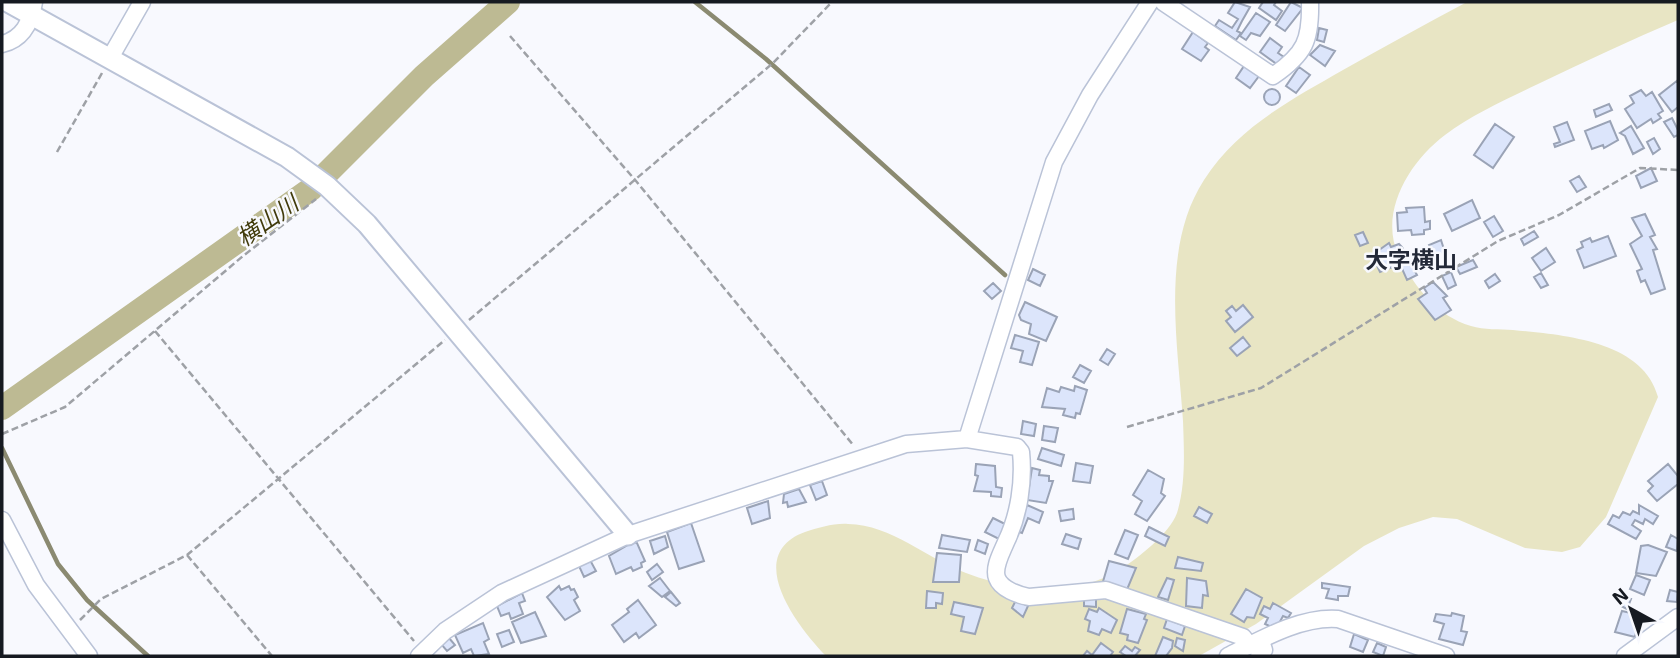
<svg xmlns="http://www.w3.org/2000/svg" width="1680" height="658" viewBox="0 0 1680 658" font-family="'Exo 2','Noto Sans JP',sans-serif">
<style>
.green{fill:#e8e5c4}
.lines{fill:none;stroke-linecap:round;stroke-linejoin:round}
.stream{stroke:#8b8a71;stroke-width:4.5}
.river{stroke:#bdba93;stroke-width:24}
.building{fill:#dce5fb;stroke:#9aa3b6;stroke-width:2}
.minor-casing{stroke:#bac3d7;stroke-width:19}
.tertiary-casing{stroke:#bac3d7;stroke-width:23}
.path{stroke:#9ea1a6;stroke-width:2.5;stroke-dasharray:7 3.5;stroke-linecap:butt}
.minor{stroke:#fff;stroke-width:16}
.tertiary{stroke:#fff;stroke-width:19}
.labels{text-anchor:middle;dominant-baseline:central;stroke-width:5;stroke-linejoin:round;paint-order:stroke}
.water-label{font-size:23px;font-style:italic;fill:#413b0b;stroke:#f8f9fe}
.neighbourhood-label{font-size:23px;font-weight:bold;fill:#232938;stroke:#f8f9fe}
</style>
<rect width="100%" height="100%" fill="#f8f9fe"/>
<!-- green -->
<path class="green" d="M1467 2H1678V20C1631 40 1584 62 1538 84 1507 99 1473 114 1445 135 1409 162 1377 214 1400 259 1416 288 1437 316 1471 326 1484 330 1500 329 1513 330 1561 335 1643 340 1658 397L1606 517 1580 547 1562 552 1525 548 1457 519 1433 517 1399 528 1364 546 1256 624 1199 656H826C798 627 742 555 805 532 818 528 834 523 848 524 892 525 926 558 966 573 1015 592 1075 598 1121 569 1139 557 1169 534 1177 513 1186 484 1184 450 1183 421 1178 344 1160 248 1204 180 1238 127 1291 100 1343 70 1384 47 1425 24 1467 2Z"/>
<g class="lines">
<!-- stream -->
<path class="stream" d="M695 2 766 59 1005 275
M2 448 58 564 87 600 148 656"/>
<!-- river -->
<path class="river" d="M2 408 311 189 424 76 508 2"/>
</g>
<!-- building -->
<path class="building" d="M1235 2 1250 7 1242 21 1237 31 1241 33 1236 40 1215 26 1219 20 1232 28 1238 19 1228 13Z
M1263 2H1276L1274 5 1282 11 1276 20 1259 8Z
M1291 2 1303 8 1285 31 1276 25Z
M1256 13 1270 22 1260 36 1251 33 1246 40 1240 36Z
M1319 28 1327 30 1324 42 1317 40Z
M1193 32 1208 43 1205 47 1209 50 1201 61 1182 49Z
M1270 38 1282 47 1278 53 1284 57 1278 65 1260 52Z
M1320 45 1335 51 1325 66 1310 55Z
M1244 66 1259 76 1250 88 1236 78Z
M1299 67 1310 75 1296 93 1286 86Z
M1678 80V107L1672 112 1659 95Z
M1264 97a8 8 0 1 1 16 0a8 8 0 1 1-16 0Z
M1641 90 1646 96 1652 92 1663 111 1658 114 1661 118 1653 123 1651 119 1637 128 1625 109 1634 103 1630 96Z
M1609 104 1612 110 1596 117 1594 110Z
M1672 118 1678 130V135L1674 137 1664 122Z
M1610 121 1618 140 1604 148 1603 145 1592 149 1585 131Z
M1567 122 1574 140 1555 147 1554 144 1560 142 1554 127Z
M1495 124 1514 137 1493 168 1474 155Z
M1631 126 1644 148 1633 154 1625 136 1620 133Z
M1654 138 1660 149 1653 154 1647 142Z
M1651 168 1657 181 1641 188 1636 176Z
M1579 176 1586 187 1577 192 1570 181Z
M1472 200 1480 218 1452 231 1444 214Z
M1424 207 1425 222 1430 221V229L1424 230V234L1412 235 1411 230 1398 231 1397 213 1407 212 1406 208Z
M1645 214 1655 235 1650 237 1657 249 1653 250 1665 289 1651 294 1645 280 1641 282 1637 271 1642 269 1630 244 1642 236 1632 218Z
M1494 216 1503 231 1493 237 1484 222Z
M1534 231 1538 237 1524 245 1521 239Z
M1363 232 1368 243 1360 246 1355 235Z
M1608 236 1616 256 1584 268 1577 250 1583 247 1581 242 1590 238 1592 242Z
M1441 240 1448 262 1436 266 1429 245Z
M1389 243 1391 247 1399 244 1402 247 1417 275 1407 280 1400 264 1380 272 1372 255Z
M1546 248 1555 262 1541 271 1532 258Z
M1473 260 1477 267 1460 274 1456 267Z
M1033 269 1045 275 1040 286 1028 280Z
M1451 272 1456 285 1448 289 1442 276Z
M1541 273 1548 285 1541 288 1534 277Z
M1495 274 1500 281 1489 288 1485 281Z
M1433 282 1447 296 1443 298 1451 310 1435 320 1418 299 1427 293 1424 288Z
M993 283 1001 291 992 299 984 291Z
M1025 302 1057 317 1046 341 1029 334 1031 324 1021 320 1019 315Z
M1243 305 1253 317 1235 332 1226 321 1231 317 1226 311 1232 306 1236 311Z
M1015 335 1039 342 1032 365 1020 362 1023 351 1011 348Z
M1243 337 1250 346 1237 356 1230 348Z
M1107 349 1115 354 1108 365 1100 360Z
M1080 365 1091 371 1084 383 1073 377Z
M1075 386 1087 390 1080 414 1076 413 1075 418 1063 415 1065 409 1042 407 1047 388 1059 392 1061 387 1074 391Z
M1023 421 1036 424 1034 436 1021 434Z
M1044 426 1058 428 1055 442 1042 440Z
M1042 448 1064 455 1061 466 1038 459Z
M1076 463 1093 466 1090 483 1073 481Z
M976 464 995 466 996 487 1002 488 1001 497 991 496V492L974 491 978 476 975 475Z
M1668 464 1678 476V484L1657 501 1648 491 1653 486 1648 481Z
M1032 468 1040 470 1039 475 1049 476V481H1053L1046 503 1027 500Z
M1148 470 1164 479 1161 493 1165 496 1147 521 1135 514 1142 501 1133 495Z
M822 481 827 495 816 500 810 485Z
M799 489 806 502 788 507 787 502 783 503 784 494Z
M768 501 770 518 752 524 747 508Z
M1027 505 1043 512 1039 523 1028 518 1022 533 1016 531Z
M1639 505 1658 516 1653 524 1645 519 1643 524 1635 520 1632 525 1641 531 1636 539 1608 524 1613 515 1619 518 1623 512 1630 515 1633 511 1639 514Z
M1199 507 1212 514 1207 523 1194 516Z
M1073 509 1074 519 1061 521 1059 511Z
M993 518 1007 525 999 539 985 532Z
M691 523 704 561 679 569 667 532Z
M1149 527 1169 537 1165 546 1145 536Z
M1125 530 1138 535 1128 559 1115 554Z
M1066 534 1081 539 1078 549 1062 544Z
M942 535 970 540 967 552 939 548Z
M1671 535 1678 539 1677 551 1666 547Z
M665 536 668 547 654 554 650 541Z
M978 540 988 544 985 554 975 550Z
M633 542 637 543 645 561 641 563 642 567 633 571 631 567 616 574 609 556Z
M1648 545 1667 552 1656 576 1636 573 1641 546Z
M937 553 961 555 959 582H933Z
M1178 557 1203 563 1201 571 1175 568Z
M590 560 596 571 584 577 579 566Z
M1109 561 1136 568 1126 592 1102 585Z
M657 564 663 572 652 580 647 572Z
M1636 575 1650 580 1644 595 1630 589Z
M660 578 670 591 662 597 649 586Z
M1167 578 1174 580 1168 600 1158 597Z
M1187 578 1206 581 1208 596 1203 595 1202 608 1186 606Z
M1322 583 1350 587 1348 596H1338V600L1326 598 1329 589 1322 588Z
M559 586 561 590 569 586 571 590 574 589 578 597 574 600 580 611 565 620 547 597Z
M1246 589 1262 598 1254 618 1247 617 1244 622 1231 614Z
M1670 590 1678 592 1677 602 1667 601Z
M927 591 943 593 942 604 936 603V608H926Z
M671 592 680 603 676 606 665 597Z
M522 593 525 601 519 603 523 614 511 619 509 613 501 616 497 606Z
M1622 597 1631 599 1627 609 1619 605Z
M1084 598H1096V607L1084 606Z
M638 600 656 625 639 638 636 633 624 642 612 625 629 612 627 609Z
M1016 600 1028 606 1023 617 1012 608Z
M954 602 983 608 975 634 961 631 964 617 951 614Z
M1273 603 1291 613 1288 618 1283 616 1276 629 1265 624 1268 618 1260 614 1264 606 1270 609Z
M1099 608 1117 620 1111 633 1102 629 1099 635 1088 631 1090 621 1085 619 1089 609 1097 612Z
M1127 609 1146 614 1144 619 1147 620 1138 643 1127 640 1128 635 1120 633Z
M1622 611 1640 615 1635 637 1615 632Z
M535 612 546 636 521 643 512 622Z
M1452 613 1464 616 1461 631 1467 632 1463 645 1439 639 1444 624 1434 621 1436 614 1451 616Z
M1167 619 1185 626 1182 635 1164 628Z
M483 623 489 639 484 642 489 654 474 656 471 649 463 653 455 635Z
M509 630 514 642 502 647 497 634Z
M1354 634 1368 640 1363 652 1350 647Z
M1163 637 1173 641 1172 648 1166 656H1155Z
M449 638 455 645 447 651 441 644Z
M1177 638 1185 640 1183 651 1175 646Z
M1101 643 1113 652 1110 656H1083L1087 651 1092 655Z
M1377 643 1386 647 1383 656 1373 652Z
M1125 646 1132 651 1135 647 1140 650 1135 656H1126L1120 652Z"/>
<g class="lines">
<!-- minor casing -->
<g class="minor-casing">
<path id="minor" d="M1163 2 1273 76C1305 54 1311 40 1310 2
M2 44C23 39 31 22 34 2
M110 58 142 2
M967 439 1054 162 1090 95 1150 2
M2 520 36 585 89 656
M419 656 445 631 502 593 628 535 906 444 967 439 1017 447 1021 452C1024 482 1019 515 1006 542 1002 552 993 567 997 578 1001 589 1018 595 1029 597L1106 590 1243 637 1250 646
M1228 656C1260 640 1301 616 1338 619L1446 656
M1259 656 1264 650 1261 641
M1625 656 1678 617"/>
</g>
<!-- tertiary casing -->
<g class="tertiary-casing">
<path id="tertiary" d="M8 2 287 157 327 186 367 224 628 535"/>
</g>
<!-- path -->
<path class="path" d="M510 36 636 181 854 446
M57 152 102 73
M469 320 773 63 832 2
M155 331 414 641
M1127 427 1261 388 1498 241 1559 215 1640 168 1678 170
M2 434 65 407 243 256 316 199
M187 555 272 656
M80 620 101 599 187 555 445 340"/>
<!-- minor -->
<use href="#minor" class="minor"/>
<!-- tertiary -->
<use href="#tertiary" class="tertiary"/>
</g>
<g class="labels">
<!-- water labels -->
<g class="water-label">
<text transform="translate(267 220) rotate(-35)">横山川</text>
</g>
<!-- neighbourhood labels -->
<g class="neighbourhood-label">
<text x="1411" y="259">大字横山</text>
</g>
</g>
<!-- border -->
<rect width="1680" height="658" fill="none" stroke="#161a21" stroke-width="7"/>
<!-- north arrow -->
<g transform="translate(1631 609) rotate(320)" stroke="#f8f9fe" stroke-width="5" paint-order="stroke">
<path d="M0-5L12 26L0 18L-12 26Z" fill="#161a21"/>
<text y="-10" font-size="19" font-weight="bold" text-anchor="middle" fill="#161a21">N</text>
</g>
</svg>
